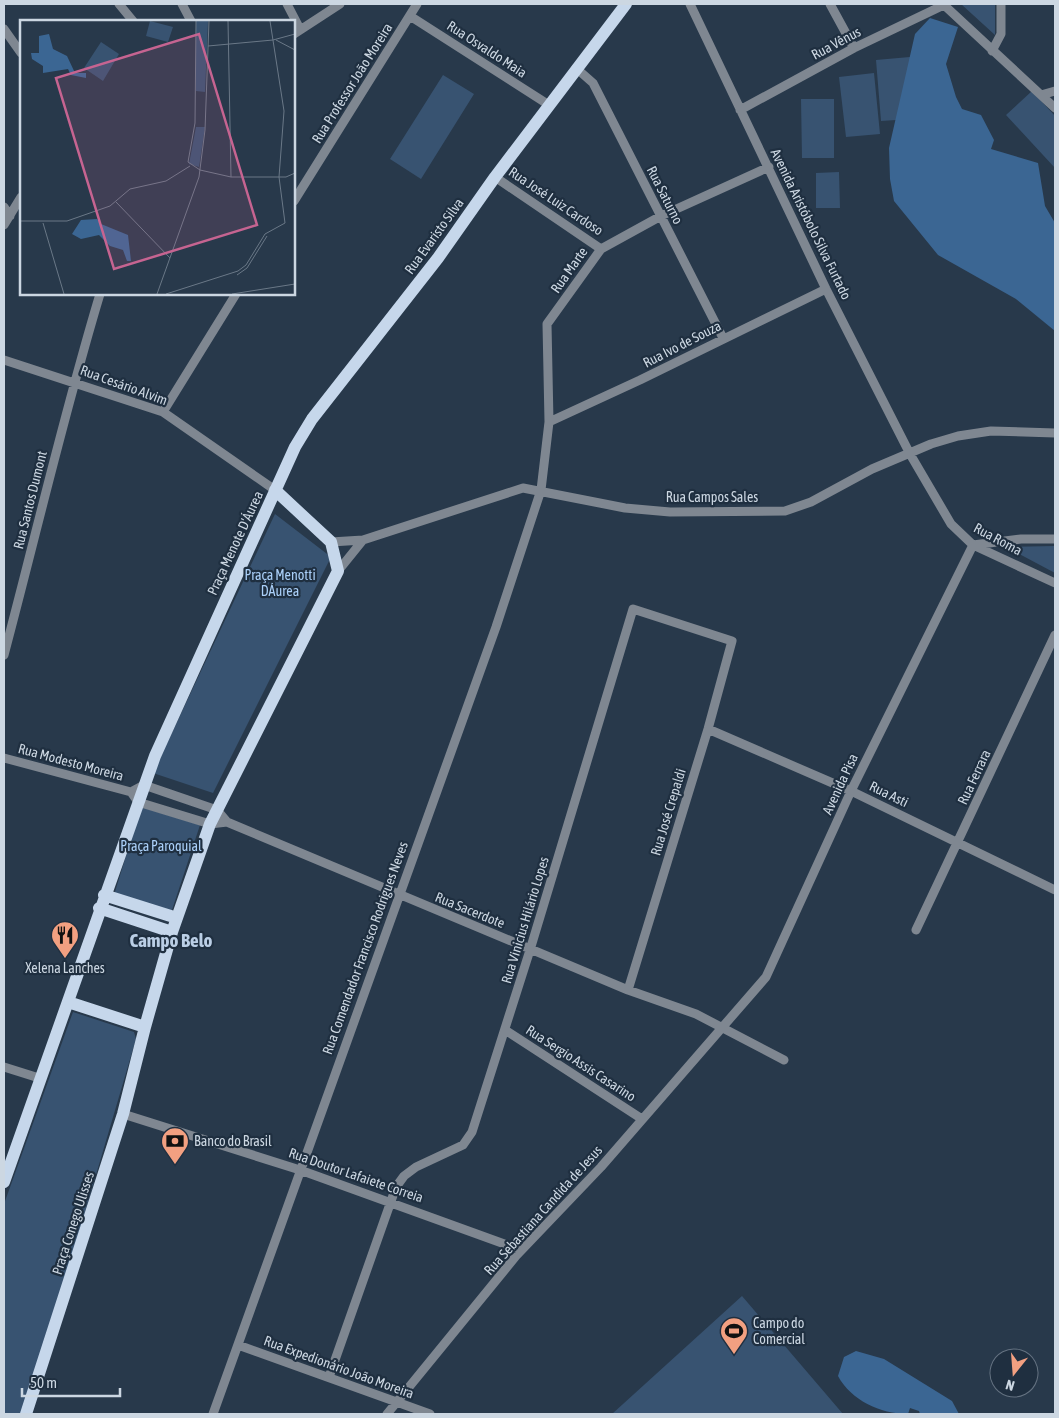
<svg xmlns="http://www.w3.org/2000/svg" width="1059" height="1418" viewBox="0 0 1059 1418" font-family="'Asap Condensed',sans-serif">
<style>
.green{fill:#385371}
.forest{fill:#3b6693}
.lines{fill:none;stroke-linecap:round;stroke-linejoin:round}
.minor{stroke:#7f8791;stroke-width:9}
.major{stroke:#c6d7eb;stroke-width:12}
.labels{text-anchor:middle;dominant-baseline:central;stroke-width:4.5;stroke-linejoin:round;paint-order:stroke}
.street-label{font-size:14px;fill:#ccd7e2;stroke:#1f2f40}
.park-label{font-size:14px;fill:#abd0f9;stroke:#1f2f40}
.poi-label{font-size:14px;fill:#ccd7e2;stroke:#1f2f40;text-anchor:start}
.district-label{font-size:19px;font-weight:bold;fill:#bacee5;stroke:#1f2f40}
.inset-road{fill:none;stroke:#6a7887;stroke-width:1}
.view{fill:#c66491;fill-opacity:0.15;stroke:#c66491;stroke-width:2.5}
.inset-edge{fill:none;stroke:#ccd7e2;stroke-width:2.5}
</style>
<rect width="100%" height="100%" fill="#28394b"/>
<!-- green -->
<path class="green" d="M961 4H995V35Z
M921 56 926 118 881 121 876 60Z
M874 73 880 134 846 137 839 77Z
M443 75 474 94 421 179 390 159Z
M1032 91 1055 116V168L1006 115Z
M801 99H834V158H802Z
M839 172 840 208H816V173Z
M275 514 331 557 213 793 153 773Z
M1055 546V573L1006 547Z
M141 807 200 825 171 913 114 895Z
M73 1012 134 1032 136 1039 60 1297 21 1414H4V1204Z
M742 1296 843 1414H612Z"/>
<!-- forest -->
<path class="forest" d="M930 18 958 27 946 64 956 97 962 109 981 115 994 140 991 149 1038 163 1045 206 1055 223V331L1016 299 938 255 894 201 890 179 889 148 915 34Z
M856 1351 884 1359 952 1401 959 1414H920L919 1411 910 1408 908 1414C880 1414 851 1400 838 1376L844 1357Z"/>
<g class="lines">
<!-- minor -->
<path class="minor" d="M119 4 133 21
M182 4 191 21
M287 4 300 29
M690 4 826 289 910 454 951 524 973 545 1055 583
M830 4 854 48
M944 5 1055 108
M410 16 549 105
M4 29 21 53
M294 34 340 4
M992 51 1001 34V4
M576 68 593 83 723 338
M1041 95 1055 91
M740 110 854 48 946 4
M495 177 601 249
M294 201 417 4
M4 207 10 216
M4 225 21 197
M4 360 163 412 275 490
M163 412 236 294
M549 422 640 380 826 289
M331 542 363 540 523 488 625 508 670 512 785 511 811 502 872 469 931 444 958 436 991 431 1055 433
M973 545 1021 539H1055
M338 571 363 540
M4 655C36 535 64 413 100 294
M708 729 851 791 1055 890
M4 758 131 792 138 802 210 824 227 822
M131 792 144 785 217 810 227 822 628 990 696 1014 784 1060
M916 930 1055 635
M505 1030 642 1119
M4 1067 39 1078
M123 1114 300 1170 521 1250
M238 1345 430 1414
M329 1377 396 1187 404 1176 416 1167 463 1145 472 1132 530 950 633 609 732 641 708 729 628 990
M213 1414 496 627 541 490 549 422 547 324 601 249 661 216 769 167
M387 1414 516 1256 601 1167 766 977 851 791 973 545"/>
<!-- major -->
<path class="major" d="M104 895 177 918
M99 908 172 932
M68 1002 145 1027
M4 1182 155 756 295 447 312 419 438 258 495 177 626 4
M26 1414 123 1114 145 1027 172 932 210 824 338 571 331 542 275 490"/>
</g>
<!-- icons -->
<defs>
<g id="restaurant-pin" transform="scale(1.4375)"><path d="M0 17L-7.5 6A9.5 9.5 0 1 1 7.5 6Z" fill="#f2a081" stroke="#1f2f40"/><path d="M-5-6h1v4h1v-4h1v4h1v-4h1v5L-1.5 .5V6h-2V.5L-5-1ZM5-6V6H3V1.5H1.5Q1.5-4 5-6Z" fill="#111"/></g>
<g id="bank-pin" transform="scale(1.4375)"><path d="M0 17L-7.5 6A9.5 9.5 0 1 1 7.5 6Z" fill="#f2a081" stroke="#1f2f40"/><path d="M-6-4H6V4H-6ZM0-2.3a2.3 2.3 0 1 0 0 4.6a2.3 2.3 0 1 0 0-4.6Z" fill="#111"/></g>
<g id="stadium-pin" transform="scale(1.4375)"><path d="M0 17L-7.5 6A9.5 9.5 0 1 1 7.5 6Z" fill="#f2a081" stroke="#1f2f40"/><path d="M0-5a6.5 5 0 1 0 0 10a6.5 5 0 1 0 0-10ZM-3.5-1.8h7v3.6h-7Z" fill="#111"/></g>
</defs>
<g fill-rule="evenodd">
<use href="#restaurant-pin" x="65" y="935"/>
<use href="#bank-pin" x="175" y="1141"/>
<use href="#stadium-pin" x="734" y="1331"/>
</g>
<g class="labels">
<!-- street labels -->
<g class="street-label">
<text transform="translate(836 43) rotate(-28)">Rua Vênus</text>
<text transform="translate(487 49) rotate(33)">Rua Osvaldo Maia</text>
<text transform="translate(352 83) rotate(-58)">Rua Professor João Moreira</text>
<text transform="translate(665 195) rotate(63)">Rua Saturno</text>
<text transform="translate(556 201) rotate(34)">Rua José Luiz Cardoso</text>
<text transform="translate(811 224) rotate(64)">Avenida Aristóbolo Silva Furtado</text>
<text transform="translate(434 236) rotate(-54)">Rua Evaristo Silva</text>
<text transform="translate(569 270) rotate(-55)">Rua Marte</text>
<text transform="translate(682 344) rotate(-27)">Rua Ivo de Souza</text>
<text transform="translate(124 385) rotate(20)">Rua Cesário Alvim</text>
<text x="712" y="497">Rua Campos Sales</text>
<text transform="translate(30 500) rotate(-76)">Rua Santos Dumont</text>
<text transform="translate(998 539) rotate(28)">Rua Roma</text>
<text transform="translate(235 543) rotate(-65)">Praça Menote D'Áurea</text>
<text transform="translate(71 762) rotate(15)">Rua Modesto Moreira</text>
<text transform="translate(974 777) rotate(-65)">Rua Ferrara</text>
<text transform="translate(840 784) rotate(-65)">Avenida Pisa</text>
<text transform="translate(889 794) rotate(26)">Rua Asti</text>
<text transform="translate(668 812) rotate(-73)">Rua José Crepaldi</text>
<text transform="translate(470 910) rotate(22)">Rua Sacerdote</text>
<text transform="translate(525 920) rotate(-73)">Rua Vinicius Hilário Lopes</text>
<text transform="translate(365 948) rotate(-70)">Rua Comendador Francisco Rodrigues Neves</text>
<text transform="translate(581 1063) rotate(33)">Rua Sergio Assis Casarino</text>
<text transform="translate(356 1175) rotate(19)">Rua Doutor Lafaiete Correia</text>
<text transform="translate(543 1210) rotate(-48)">Rua Sebastiana Candida de Jesus</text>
<text transform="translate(73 1223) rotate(-72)">Praça Conego Ulisses</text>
<text transform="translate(339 1367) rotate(20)">Rua Expedionário João Moreira</text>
</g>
<!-- park labels -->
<g class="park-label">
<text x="280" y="575">Praça Menotti<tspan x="280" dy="16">DÁurea</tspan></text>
<text x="161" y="846">Praça Paroquial</text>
</g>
<!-- poi labels -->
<g class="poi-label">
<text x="65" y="968" text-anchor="middle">Xelena Lanches</text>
<text x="194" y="1141">Banco do Brasil</text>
<text x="753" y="1323">Campo do<tspan x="753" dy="16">Comercial</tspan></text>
</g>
<!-- district labels -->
<g class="district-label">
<text x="171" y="940">Campo Belo</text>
</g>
</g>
<!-- overview -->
<g transform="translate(20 20)">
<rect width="275" height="275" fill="#28394b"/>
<path d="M130 1 153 7 148 22 126 16ZM176 1H188L185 72 176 71ZM81 22 99 34 83 61 64 48ZM176 107H185L179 147 169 144Z" fill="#385371"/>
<path d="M29 14 33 29 47 36 55 53H66V58L51 55 48 49 23 53V46L12 39 11 33H19V16ZM77 199 81 204 108 215 111 241H107L103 230 90 226 79 215 61 219 52 214 61 200Z" fill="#3b6693"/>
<path class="inset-road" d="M176 1 175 103 168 142 180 150M208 1 211 157M250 1 264 91 259 157 265 203M256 20 275 30M188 26 253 20 275 14M180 150 211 157H266L275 153M96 182 150 238M0 201H47L90 186 110 169 146 161 170 146M23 203 44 274M217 255 227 248 247 216M137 274 179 157 185 110 189 1M146 274 218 251 226 245 245 214 265 203M212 274 275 264"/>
<path class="view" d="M179 14 237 205 94 249 36 58Z"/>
<rect width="275" height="275" class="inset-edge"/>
</g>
<!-- border -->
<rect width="1059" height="1418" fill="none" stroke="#ccd7e2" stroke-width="10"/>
<!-- north arrow -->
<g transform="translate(1014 1373) rotate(197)"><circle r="24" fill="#1f2f40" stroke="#647281"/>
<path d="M0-4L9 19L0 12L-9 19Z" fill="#f2a081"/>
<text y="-8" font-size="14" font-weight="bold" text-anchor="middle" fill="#ccd7e2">N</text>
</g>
<!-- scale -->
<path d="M22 1388v8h98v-8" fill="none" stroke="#ccd7e2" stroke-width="2.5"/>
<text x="30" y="1388" font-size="15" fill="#ccd7e2" stroke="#1f2f40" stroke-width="4" paint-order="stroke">50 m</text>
</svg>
